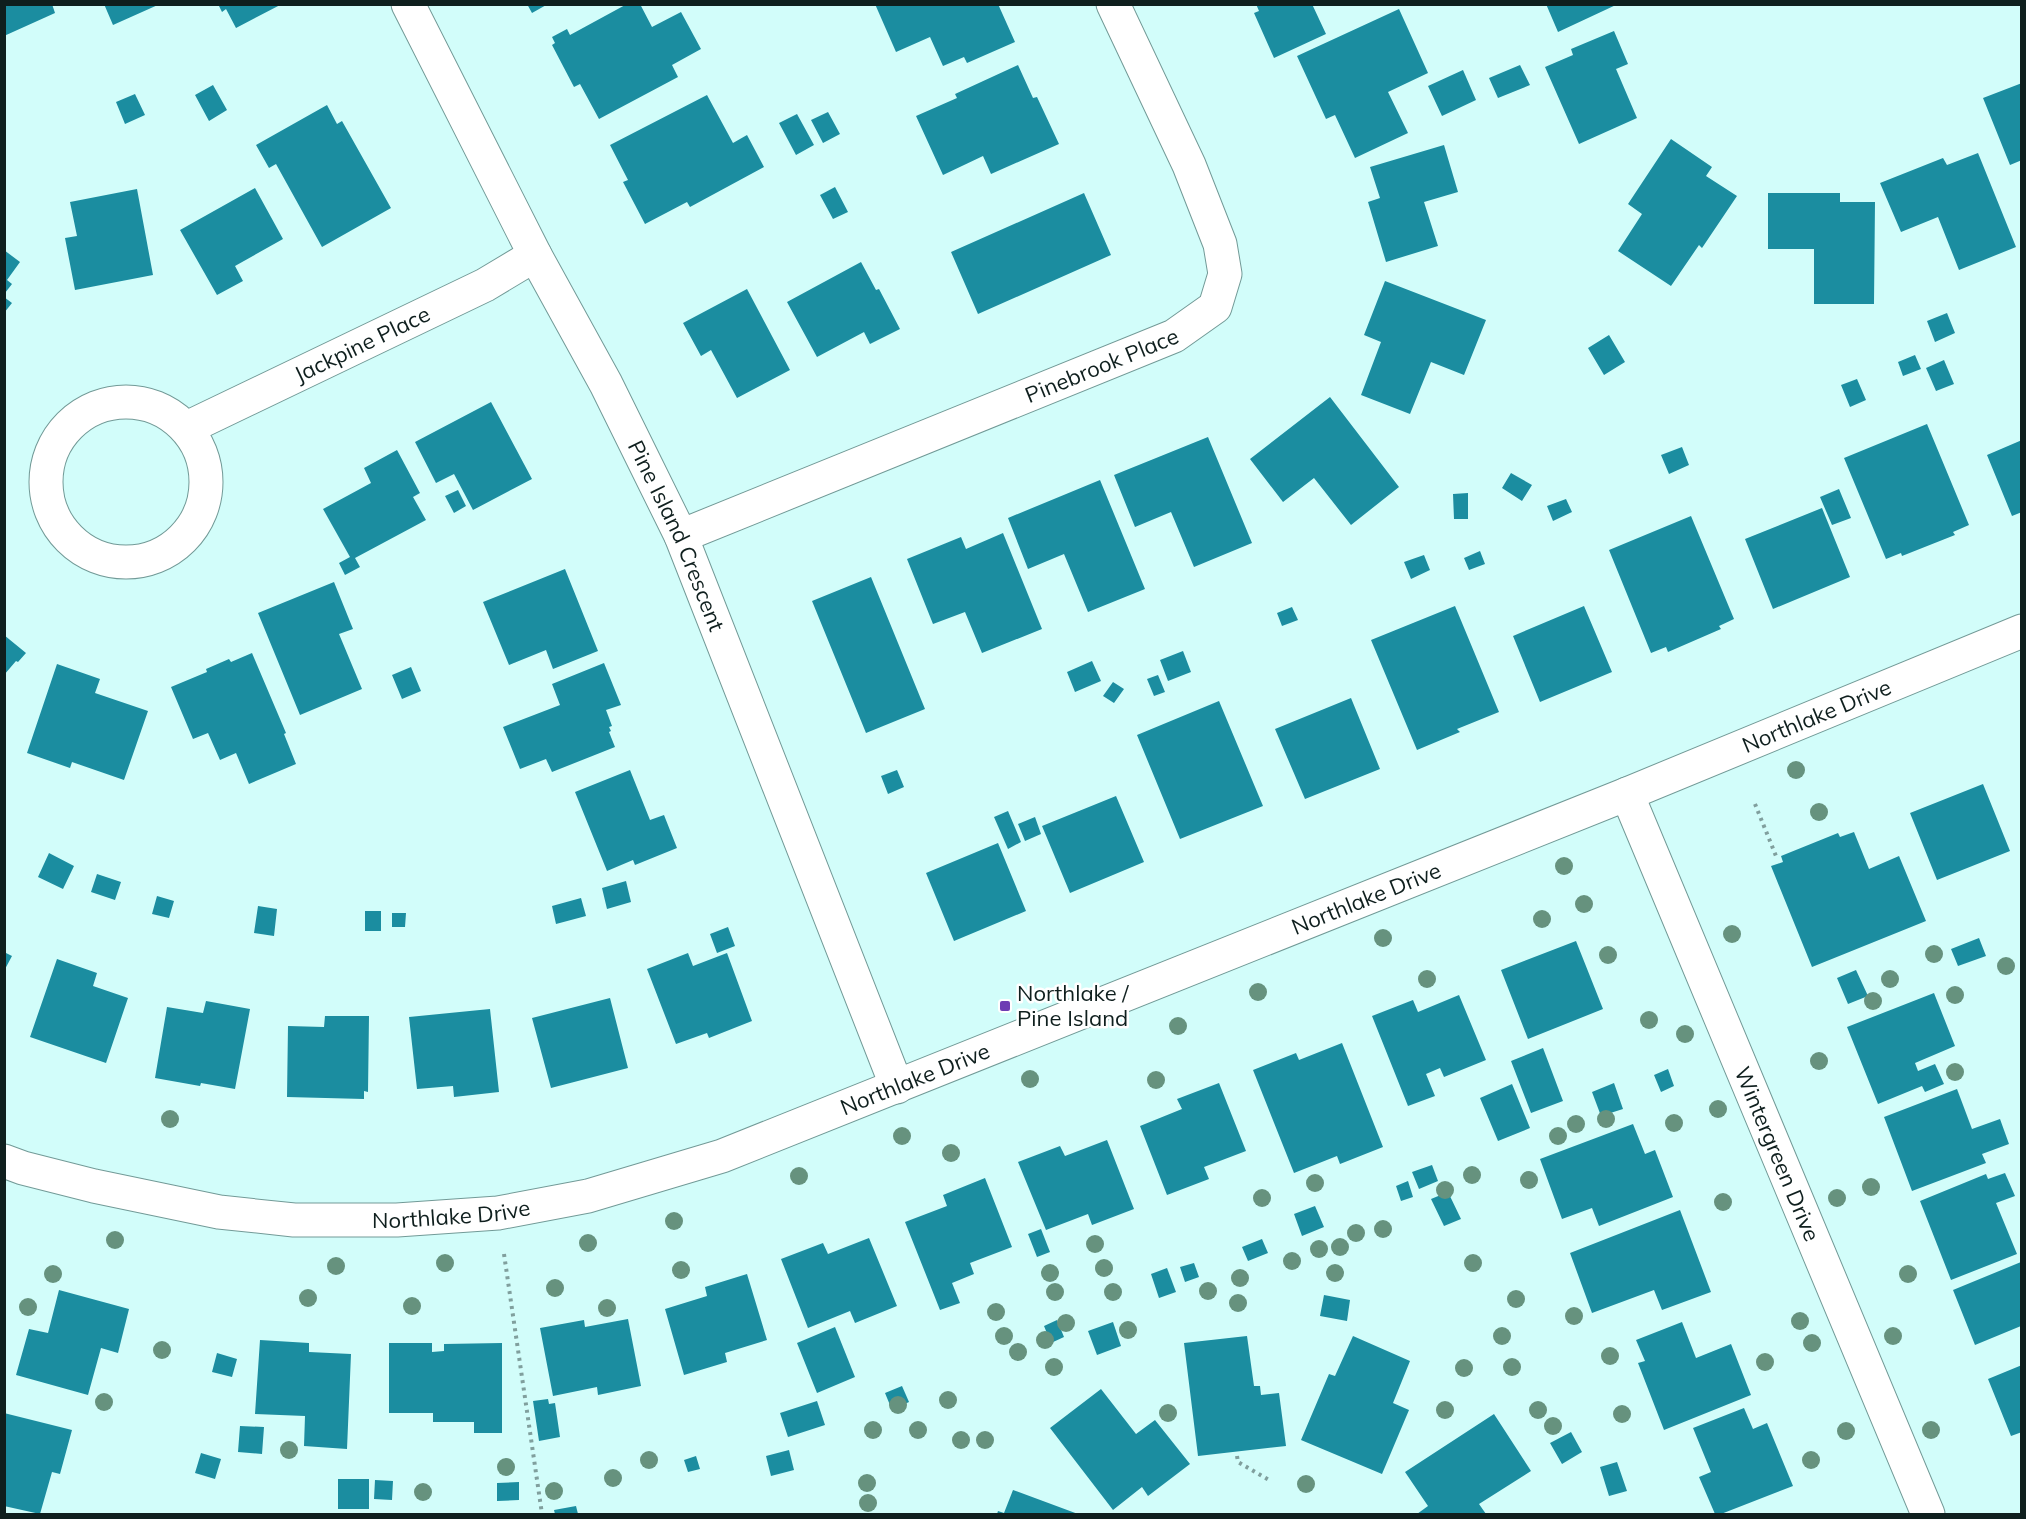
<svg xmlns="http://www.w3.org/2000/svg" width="2026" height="1519" viewBox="0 0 2026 1519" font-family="Mulish,sans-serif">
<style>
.building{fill:#1b8da0}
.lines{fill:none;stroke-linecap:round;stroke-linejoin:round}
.minor-casing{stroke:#729a97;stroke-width:35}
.path{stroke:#809f9d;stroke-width:4;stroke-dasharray:3 4.5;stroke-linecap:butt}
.minor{stroke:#fff;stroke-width:33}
.tree{fill:#66927e}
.poi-dot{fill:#6e3cb3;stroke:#fff;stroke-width:2}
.labels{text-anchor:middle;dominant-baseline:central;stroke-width:5;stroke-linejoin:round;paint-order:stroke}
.street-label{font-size:22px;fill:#0f1f1e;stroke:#fff}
.poi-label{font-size:22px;fill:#0f1f1e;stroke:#fff;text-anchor:start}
</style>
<rect width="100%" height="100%" fill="#d2fdfa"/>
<!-- building -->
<path class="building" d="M4 4H52L55 13 4 36Z
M104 4H160L113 25Z
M218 4H282L236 28 226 9 222 12Z
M527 4H548L532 13Z
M627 4H640L652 27 681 12 701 49 672 65 678 77 599 119 580 84 574 87 552 45 555 43 552 37 567 29 570 35Z
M875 4H998L1015 42 967 63 964 57 943 66 930 37 896 52Z
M1256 4H1312L1326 34 1274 58 1254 13 1259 11Z
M1546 4H1618L1558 32Z
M1399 9 1428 73 1388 92 1408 133 1355 158 1335 115 1326 119 1297 56Z
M1614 31 1628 64 1616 69 1637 118 1579 144 1545 67 1573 55 1571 49Z
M1018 65 1033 98 1037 97 1059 144 991 174 983 156 943 175 916 116 957 98 955 94Z
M1520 65 1530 85 1498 98 1489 78Z
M1463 70 1476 100 1442 116 1428 86Z
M2022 83V160L2010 165 1983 98Z
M213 85 227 110 209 121 195 95Z
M135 94 145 115 125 124 116 102Z
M707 95 733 143 747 135 764 167 690 207 687 202 645 224 623 182 628 180 610 145Z
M327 105 337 124 342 121 391 208 322 247 276 164 269 168 256 145Z
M828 112 840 134 823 143 811 120Z
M797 114 814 145 796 155 779 123Z
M1671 139 1712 167 1706 176 1737 196 1702 248 1699 245 1671 286 1618 251 1642 214 1628 204Z
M1444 145 1458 192 1424 202 1438 246 1386 262 1368 202 1380 198 1370 167Z
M1978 153 2016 247 1959 270 1938 217 1901 232 1880 183 1943 158 1947 165Z
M835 187 848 212 833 219 820 195Z
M255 188 283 239 235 266 243 281 217 295 180 230Z
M137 189 153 275 75 290 65 238 77 236 70 202Z
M1084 193 1111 255 978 314 951 252Z
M1768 193H1840V202H1875L1874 304H1814V249H1768Z
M4 250 20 262 7 280 12 284 5 293Z
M861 262 876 290 879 289 900 329 870 344 864 332 817 357 787 302Z
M1385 281 1486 320 1464 375 1431 362 1410 414 1361 395 1381 342 1364 335Z
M747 289 790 370 737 398 711 350 701 356 683 323Z
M4 297 12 303 4 313Z
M1947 313 1955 333 1935 342 1927 321Z
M1609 335 1625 362 1604 375 1588 348Z
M1915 355 1921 369 1903 376 1898 362Z
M1944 360 1954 384 1936 391 1926 368Z
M1857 379 1866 400 1850 407 1841 385Z
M1330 397 1399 487 1351 525 1314 478 1283 502 1250 459Z
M491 402 532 479 473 510 454 474 436 483 415 442Z
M1927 424 1969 525 1953 532 1955 535 1902 556 1901 553 1886 559 1844 458Z
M1208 437 1252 543 1194 567 1171 512 1135 527 1114 475Z
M2022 440V512L2012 516 1987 455Z
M1682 447 1689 465 1669 474 1661 455Z
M397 450 420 493 413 497 426 520 355 558 360 567 345 575 339 563 350 557 323 509 371 483 364 468Z
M1511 473 1532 485 1522 501 1502 488Z
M1100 480 1145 589 1088 612 1064 554 1028 569 1008 518Z
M1839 489 1851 518 1832 525 1820 497Z
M458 490 466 506 454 513 445 496Z
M1468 493V519H1454L1453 494Z
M1566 499 1572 512 1553 521 1547 506Z
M1822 508 1850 577 1773 609 1745 539Z
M1691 516 1734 619 1719 626 1721 629 1668 652 1666 647 1651 653 1609 550Z
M1003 533 1042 629 982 653 965 612 933 624 907 559 961 537 966 549Z
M1480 551 1485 564 1469 570 1464 558Z
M1424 555 1430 570 1411 579 1404 562Z
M565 569 598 651 553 669 546 650 509 665 483 602Z
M871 577 925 709 866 733 812 601Z
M334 582 353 629 339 634 362 689 300 715 258 613Z
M1455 606 1499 712 1457 729 1460 732 1417 750 1371 640Z
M1584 606 1612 672 1540 702 1513 636Z
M1292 607 1298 620 1282 626 1277 613Z
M4 635 26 653 18 662 16 661 4 675Z
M1183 651 1191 672 1168 681 1160 660Z
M252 653 286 733 284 734 296 764 249 784 236 753 220 760 208 733 193 739 171 687 207 672 206 669 229 659 231 662Z
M1092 661 1101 681 1075 692 1067 672Z
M604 663 621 705 606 710 612 726 609 727 611 731 609 732 615 747 552 772 546 759 520 769 503 727 560 705 552 684Z
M57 664 100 679 95 693 148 711 124 780 72 762 70 768 27 753Z
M411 667 421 691 402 699 392 675Z
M1158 675 1165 692 1154 696 1147 679Z
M1113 682 1124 689 1114 703 1103 696Z
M1351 698 1380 769 1305 799 1275 729Z
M1219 701 1263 806 1180 839 1137 735Z
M630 770 650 820 664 815 677 848 635 865 633 860 607 871 575 792Z
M897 770 904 787 888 794 881 776Z
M1983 784 2010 851 1937 880 1910 813Z
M1116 796 1144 862 1070 893 1042 826Z
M1008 811 1021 842 1008 849 994 817Z
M1035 817 1041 834 1025 841 1018 824Z
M1854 832 1869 869 1899 856 1926 921 1812 967 1771 866 1783 862 1781 856 1838 833 1840 837Z
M998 843 1026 911 954 941 926 873Z
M49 853 74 866 63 889 38 877Z
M97 874 121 882 115 900 91 892Z
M626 881 631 902 607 909 602 888Z
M157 896 174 901 169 918 152 914Z
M581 898 586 916 556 924 552 906Z
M258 906 277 909 274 936 254 933Z
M365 911H381V931H365Z
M392 913H406L405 927H392Z
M728 927 735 946 717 953 710 934Z
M1979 938 1986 956 1958 966 1951 949Z
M1576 941 1603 1009 1528 1039 1501 970Z
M4 952 12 956 4 971Z
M688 953 693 966 727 953 752 1021 709 1038 707 1033 676 1044 647 969Z
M57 959 97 973 93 986 128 998 106 1063 30 1037Z
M1856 970 1868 996 1848 1004 1837 978Z
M1934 993 1955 1046 1915 1063 1918 1071 1935 1064 1944 1084 1925 1092 1922 1086 1878 1104 1847 1027Z
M1459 995 1486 1060 1444 1077 1440 1068 1426 1074 1435 1096 1408 1106 1372 1016 1413 1000 1418 1012Z
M610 998 628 1068 551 1088 532 1018Z
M206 1001 250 1009 235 1089 201 1083 200 1086 155 1078 167 1007 203 1013Z
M490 1009 499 1092 454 1097 453 1086 417 1089 409 1017Z
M325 1016H369L368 1092 364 1091V1099L287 1097 288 1026 324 1027Z
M1342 1043 1383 1147 1340 1164 1337 1156 1294 1173 1253 1070 1296 1053 1299 1060Z
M1543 1048 1563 1101 1531 1113 1511 1061Z
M1668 1069 1674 1086 1661 1092 1654 1075Z
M1219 1083 1246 1151 1204 1167 1209 1179 1167 1195 1140 1126 1182 1109 1177 1099Z
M1614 1083 1623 1109 1601 1116 1592 1092Z
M1512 1084 1530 1128 1498 1141 1480 1098Z
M1957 1089 1972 1129 2000 1119 2009 1144 1982 1154 1986 1163 1912 1191 1884 1117Z
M1633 1124 1645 1154 1655 1150 1673 1197 1599 1226 1592 1208 1562 1219 1540 1159Z
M1107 1140 1134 1209 1092 1225 1088 1214 1046 1230 1018 1162 1060 1146 1065 1156Z
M1432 1165 1438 1181 1419 1189 1412 1172Z
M2005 1173 2015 1196 1996 1203 2017 1254 1951 1280 1920 1201 1986 1174 1988 1179Z
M985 1178 1012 1247 970 1263 974 1274 952 1283 960 1303 940 1310 905 1222 947 1206 943 1195Z
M1408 1181 1413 1197 1401 1201 1396 1186Z
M1448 1192 1461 1219 1444 1226 1431 1199Z
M1315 1206 1324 1227 1302 1236 1294 1214Z
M1680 1210 1711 1292 1662 1310 1654 1290 1592 1313 1570 1253Z
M1041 1229 1050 1252 1037 1257 1028 1234Z
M869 1238 897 1306 855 1323 850 1311 808 1328 781 1259 823 1243 828 1254Z
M1262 1239 1268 1253 1248 1261 1242 1247Z
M2021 1262V1326L1975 1345 1953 1290Z
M1194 1263 1199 1277 1185 1282 1180 1267Z
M1167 1268 1176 1292 1159 1298 1151 1274Z
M747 1274 767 1340 725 1353 727 1362 684 1375 665 1309 707 1296 705 1287Z
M59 1290 129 1309 118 1353 101 1348 88 1395 16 1375 29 1329 48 1333Z
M1324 1295 1350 1300 1347 1321 1320 1316Z
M628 1319 641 1386 598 1395 597 1387 553 1396 540 1328 584 1320 585 1327Z
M1057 1320 1064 1337 1051 1343 1044 1326Z
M1113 1322 1121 1346 1097 1355 1088 1331Z
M1682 1322 1696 1358 1731 1344 1751 1395 1664 1430 1638 1363 1645 1361 1636 1340Z
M835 1327 855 1377 817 1393 797 1343Z
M1247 1336 1254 1386H1260L1261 1395 1279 1393 1286 1446 1198 1456 1184 1343Z
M1353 1336 1410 1361 1393 1403 1409 1410 1382 1474 1301 1440 1329 1374 1335 1376Z
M260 1340 309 1343V1352L351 1354 347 1449 304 1446 305 1416 255 1414Z
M389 1343H432V1352L444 1351V1344L502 1343V1433H474V1422H433V1413H389Z
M217 1353 237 1359 232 1377 212 1372Z
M2022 1365V1432L2011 1436 1988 1379Z
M902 1386 909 1402 892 1410 885 1393Z
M1101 1389 1136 1434 1155 1420 1190 1464 1148 1496 1142 1487 1113 1510 1050 1428Z
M548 1399 549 1404 555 1403 560 1437 539 1441 533 1401Z
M817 1401 825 1425 788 1437 780 1413Z
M1744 1408 1753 1429 1767 1423 1793 1486 1721 1514H1715L1699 1477 1711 1472 1693 1428Z
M4 1413 72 1430 60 1474 52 1472 40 1514 4 1506Z
M1494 1414 1531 1471 1479 1504 1486 1514H1417L1428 1506 1405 1472Z
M240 1426 264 1427 262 1454 238 1452Z
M1571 1432 1582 1452 1562 1464 1550 1443Z
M789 1450 794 1470 771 1476 766 1456Z
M201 1453 221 1459 215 1479 195 1473Z
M696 1456 700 1469 688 1472 684 1460Z
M1617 1462 1627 1491 1609 1496 1600 1467Z
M338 1479H369V1509H338Z
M375 1480 393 1481 392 1500 374 1499Z
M519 1482V1500L497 1501V1483Z
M1013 1490 1078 1514H997L998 1511 1004 1513Z
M576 1506 578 1514H555L554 1510Z"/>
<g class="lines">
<!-- minor casing -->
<g class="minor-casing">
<g id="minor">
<path id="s1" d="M408 4 535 255 606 384 681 536 897 1087"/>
<circle cx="126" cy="482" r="80"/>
<path id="s2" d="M187 428 485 285 535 255"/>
<path id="s3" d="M681 536 1174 336 1215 307 1225 274 1220 244 1189 165 1113 4"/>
<path id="s4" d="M1627 794 1928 1514"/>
<path id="s5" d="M4 1161 23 1168 94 1186 219 1212 294 1220H397L498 1213 588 1196 722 1156 1627 794 2022 631"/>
</g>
</g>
<!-- path -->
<path class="path" d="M1755 804 1776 856
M504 1254 542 1514
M1237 1456 1238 1462 1269 1480"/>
<!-- minor -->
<use href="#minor" class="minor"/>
</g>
<!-- trees -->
<g class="tree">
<circle cx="1796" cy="770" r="9"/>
<circle cx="1819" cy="812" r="9"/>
<circle cx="1564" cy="866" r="9"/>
<circle cx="1584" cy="904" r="9"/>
<circle cx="1542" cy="919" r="9"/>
<circle cx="1732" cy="934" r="9"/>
<circle cx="1383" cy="938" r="9"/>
<circle cx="1934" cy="954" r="9"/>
<circle cx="1608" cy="955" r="9"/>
<circle cx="2006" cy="966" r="9"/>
<circle cx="1427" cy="979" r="9"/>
<circle cx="1890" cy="979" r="9"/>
<circle cx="1258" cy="992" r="9"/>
<circle cx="1955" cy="995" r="9"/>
<circle cx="1873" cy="1001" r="9"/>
<circle cx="1649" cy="1020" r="9"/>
<circle cx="1178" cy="1026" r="9"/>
<circle cx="1685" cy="1034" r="9"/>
<circle cx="1819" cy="1061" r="9"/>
<circle cx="1955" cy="1072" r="9"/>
<circle cx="1030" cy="1079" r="9"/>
<circle cx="1156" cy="1080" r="9"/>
<circle cx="1718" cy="1109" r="9"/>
<circle cx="170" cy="1119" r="9"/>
<circle cx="1606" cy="1119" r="9"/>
<circle cx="1674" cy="1123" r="9"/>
<circle cx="1576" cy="1124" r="9"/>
<circle cx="902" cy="1136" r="9"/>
<circle cx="1558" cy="1136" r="9"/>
<circle cx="951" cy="1153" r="9"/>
<circle cx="1472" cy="1175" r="9"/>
<circle cx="799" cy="1176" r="9"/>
<circle cx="1529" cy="1180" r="9"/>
<circle cx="1315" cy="1183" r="9"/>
<circle cx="1871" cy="1187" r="9"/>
<circle cx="1445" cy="1190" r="9"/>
<circle cx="1262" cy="1198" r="9"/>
<circle cx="1837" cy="1198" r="9"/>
<circle cx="1723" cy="1202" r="9"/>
<circle cx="674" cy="1221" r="9"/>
<circle cx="1383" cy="1229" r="9"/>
<circle cx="1356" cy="1233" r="9"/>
<circle cx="115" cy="1240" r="9"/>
<circle cx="588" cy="1243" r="9"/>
<circle cx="1095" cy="1244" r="9"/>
<circle cx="1340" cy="1247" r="9"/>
<circle cx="1319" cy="1249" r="9"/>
<circle cx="1292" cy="1261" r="9"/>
<circle cx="445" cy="1263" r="9"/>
<circle cx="1473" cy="1263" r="9"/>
<circle cx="336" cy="1266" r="9"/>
<circle cx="1104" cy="1268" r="9"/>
<circle cx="681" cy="1270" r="9"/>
<circle cx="1050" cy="1273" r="9"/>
<circle cx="1335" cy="1273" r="9"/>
<circle cx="53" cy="1274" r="9"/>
<circle cx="1908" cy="1274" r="9"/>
<circle cx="1240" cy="1278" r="9"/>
<circle cx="555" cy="1288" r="9"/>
<circle cx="1208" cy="1291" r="9"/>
<circle cx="1055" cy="1292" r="9"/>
<circle cx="1113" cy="1292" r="9"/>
<circle cx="308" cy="1298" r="9"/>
<circle cx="1516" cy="1299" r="9"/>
<circle cx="1238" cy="1303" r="9"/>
<circle cx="412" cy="1306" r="9"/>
<circle cx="28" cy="1307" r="9"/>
<circle cx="607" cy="1308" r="9"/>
<circle cx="996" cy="1312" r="9"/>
<circle cx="1574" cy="1316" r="9"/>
<circle cx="1800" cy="1321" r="9"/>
<circle cx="1066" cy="1323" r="9"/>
<circle cx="1128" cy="1330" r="9"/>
<circle cx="1004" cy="1336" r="9"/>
<circle cx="1502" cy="1336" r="9"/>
<circle cx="1893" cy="1336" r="9"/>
<circle cx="1045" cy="1340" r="9"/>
<circle cx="1812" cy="1343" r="9"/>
<circle cx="162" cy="1350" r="9"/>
<circle cx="1018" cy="1352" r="9"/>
<circle cx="1610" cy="1356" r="9"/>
<circle cx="1765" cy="1362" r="9"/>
<circle cx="1054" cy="1367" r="9"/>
<circle cx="1512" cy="1367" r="9"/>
<circle cx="1464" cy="1368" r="9"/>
<circle cx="948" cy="1400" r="9"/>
<circle cx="104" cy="1402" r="9"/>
<circle cx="898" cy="1405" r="9"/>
<circle cx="1445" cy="1410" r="9"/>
<circle cx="1538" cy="1410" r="9"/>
<circle cx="1168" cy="1413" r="9"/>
<circle cx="1622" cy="1414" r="9"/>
<circle cx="1553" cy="1426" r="9"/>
<circle cx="873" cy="1430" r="9"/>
<circle cx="918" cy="1430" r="9"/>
<circle cx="1931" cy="1430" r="9"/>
<circle cx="1846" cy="1431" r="9"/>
<circle cx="961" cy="1440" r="9"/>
<circle cx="985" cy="1440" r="9"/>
<circle cx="289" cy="1450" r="9"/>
<circle cx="649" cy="1460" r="9"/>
<circle cx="1811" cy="1460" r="9"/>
<circle cx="506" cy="1467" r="9"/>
<circle cx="613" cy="1478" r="9"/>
<circle cx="867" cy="1483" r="9"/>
<circle cx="1306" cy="1484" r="9"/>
<circle cx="554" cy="1491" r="9"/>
<circle cx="423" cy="1492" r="9"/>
<circle cx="868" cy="1503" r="9"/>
</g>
<!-- markers -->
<rect class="poi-dot" x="999" y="1000" width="12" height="12" rx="3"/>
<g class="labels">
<!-- street labels -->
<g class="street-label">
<text stroke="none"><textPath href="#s2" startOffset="194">Jackpine Place</textPath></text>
<text stroke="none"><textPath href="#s3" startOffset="454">Pinebrook Place</textPath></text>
<text stroke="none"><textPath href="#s1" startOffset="596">Pine Island Crescent</textPath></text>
<text stroke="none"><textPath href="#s5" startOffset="1912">Northlake Drive</textPath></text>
<text stroke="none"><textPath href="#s5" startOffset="1426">Northlake Drive</textPath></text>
<text stroke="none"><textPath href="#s5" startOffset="940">Northlake Drive</textPath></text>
<text stroke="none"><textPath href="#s4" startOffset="390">Wintergreen Drive</textPath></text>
<text stroke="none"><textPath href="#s5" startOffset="454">Northlake Drive</textPath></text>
</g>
<!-- poi labels -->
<g class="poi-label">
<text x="1017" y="993">Northlake /<tspan x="1017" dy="25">Pine Island</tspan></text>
</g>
</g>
<!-- border -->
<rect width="2026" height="1519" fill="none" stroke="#0f1f1e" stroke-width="12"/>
</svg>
